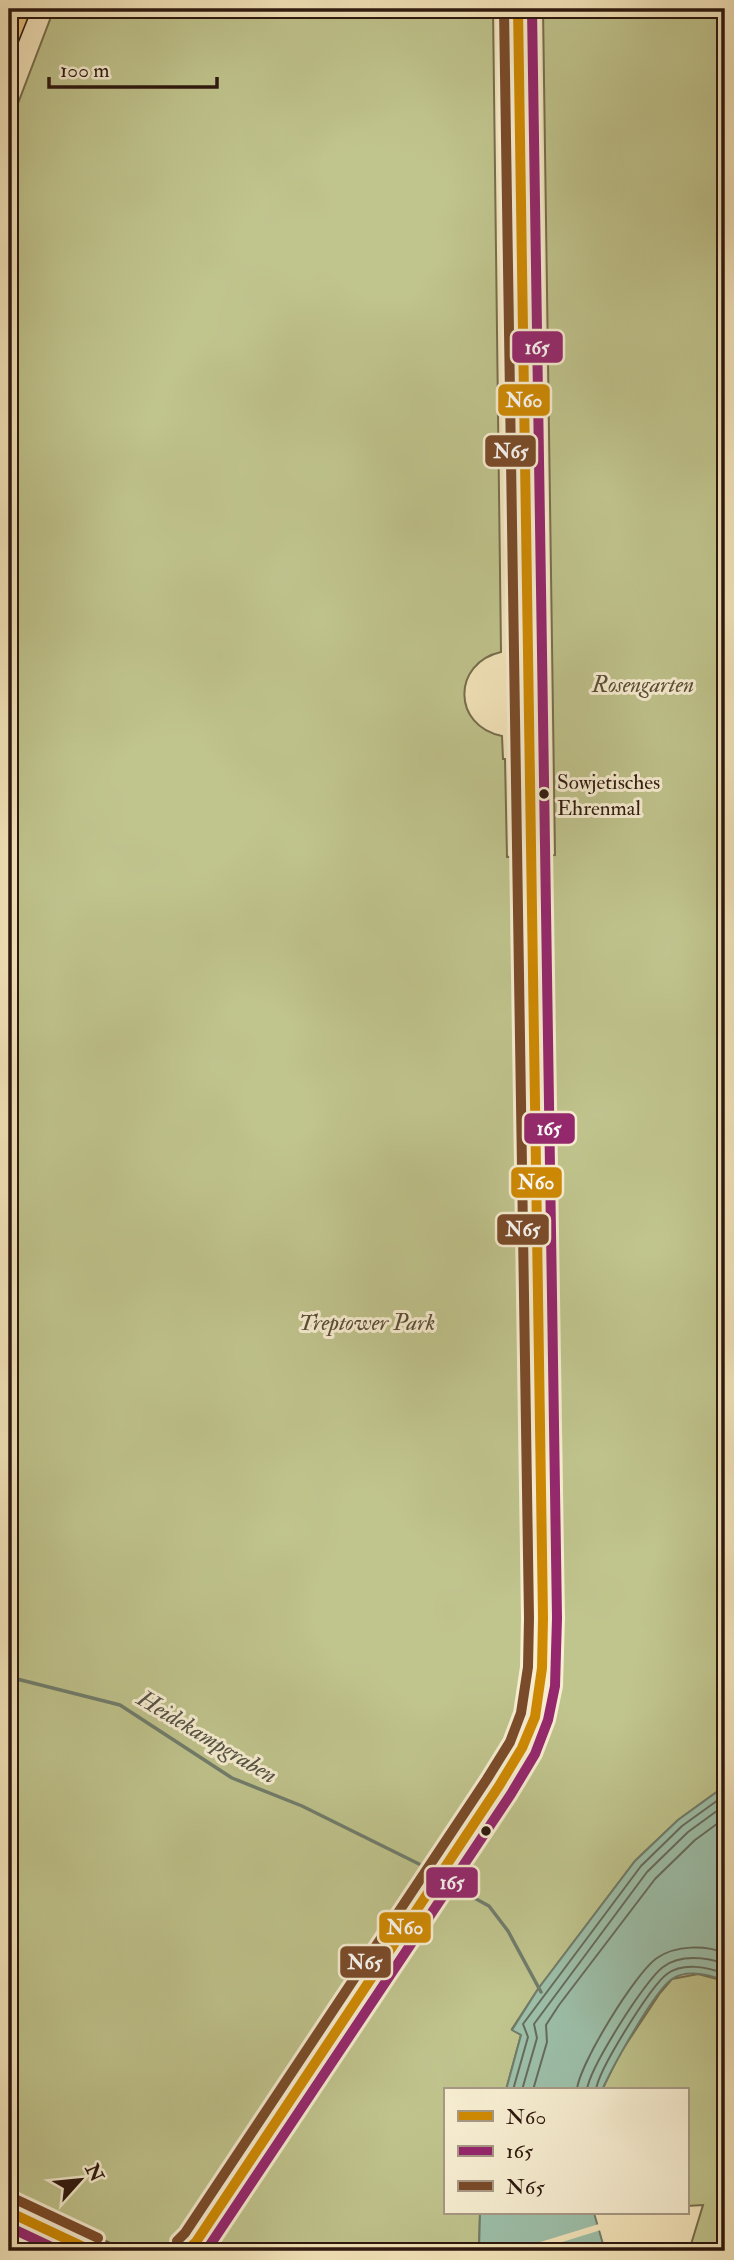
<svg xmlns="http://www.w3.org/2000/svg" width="734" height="2260" viewBox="0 0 734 2260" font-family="'IM FELL Double Pica',serif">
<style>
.green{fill:#c0c48d;stroke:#766e4e;stroke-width:2}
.water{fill:#9dc0aa;stroke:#707d6c;stroke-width:2}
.pier{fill:#f5e6bc}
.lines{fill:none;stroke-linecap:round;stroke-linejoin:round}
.shore{stroke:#656c5c;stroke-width:2}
.stream{stroke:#707d6c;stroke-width:3.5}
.major-casing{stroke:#2d180f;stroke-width:21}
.major{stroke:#eac37e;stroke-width:18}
.bus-1-casing{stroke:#f8efd3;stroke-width:16}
.bus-2-casing{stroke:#f8efd3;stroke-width:16}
.bus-3-casing{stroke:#f8efd3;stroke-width:16}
.bus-1{stroke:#cf8a03;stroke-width:10}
.bus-2{stroke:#95276e;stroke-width:10}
.bus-3{stroke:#7a4b2a;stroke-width:10}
.bus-dot{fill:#2d180f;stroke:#f8efd3;stroke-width:2.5}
.labels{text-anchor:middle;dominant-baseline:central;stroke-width:6;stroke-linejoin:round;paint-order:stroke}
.bus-label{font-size:21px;fill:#2d180f;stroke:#f8efd3;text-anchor:start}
.park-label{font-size:23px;font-style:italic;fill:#594c35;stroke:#f8efd3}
.water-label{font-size:24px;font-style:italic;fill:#545345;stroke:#f8efd3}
.line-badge{stroke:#f8efd3;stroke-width:2.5}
.badge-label{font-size:19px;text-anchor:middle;font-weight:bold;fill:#fff}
</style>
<rect width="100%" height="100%" fill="#f5e6bc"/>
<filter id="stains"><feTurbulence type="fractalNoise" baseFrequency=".00286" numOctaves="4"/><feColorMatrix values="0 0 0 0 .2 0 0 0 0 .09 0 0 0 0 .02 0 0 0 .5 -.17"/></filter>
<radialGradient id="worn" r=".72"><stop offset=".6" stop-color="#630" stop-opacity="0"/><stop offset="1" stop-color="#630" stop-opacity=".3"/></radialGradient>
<!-- green -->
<path class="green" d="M54 9H493L501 652C452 663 452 726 502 736L503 759H505L507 857 555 855 543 9H725V1786L678 1820 635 1861 538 1989 512 2029 521 2035 506 2090H445V2213H480L479 2251H127L9 2195V127Z
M501 9H511L520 637 513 638 510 626Z
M528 70H535L541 446 533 444Z
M541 462 542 538 535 535 534 465Z
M543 554 544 642H536L535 556Z
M537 728H545L546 798H539Z
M515 749H522L523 814H513V757Z
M698 1974 725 1981V2251H689L703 2205 687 2206V2090H602L619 2055 660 1993 672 1979Z"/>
<!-- water -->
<path class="water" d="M725 1786V1981C710 1975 688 1969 672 1979 654 1991 612 2068 602 2090H506L521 2035 512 2030 538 1989 635 1861 678 1820Z
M480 2213H594L605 2251H479Z"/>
<!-- pier -->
<path class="pier" d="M599 2224 601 2230 533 2251H511Z"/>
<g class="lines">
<!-- shore -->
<path class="shore" d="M513 2090 528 2037 523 2024 641 1866 682 1826 725 1795
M522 2090 537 2038 534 2024 647 1872 688 1832 725 1805
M533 2090 547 2042 546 2025 559 2005 655 1879 695 1840 725 1818
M577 2090C578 2066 636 1972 657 1958 676 1945 705 1945 725 1953
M587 2090C589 2069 645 1980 663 1967 680 1954 707 1957 725 1964
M596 2090C598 2070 651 1986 667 1974 683 1962 708 1967 725 1974"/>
<!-- stream -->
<path class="stream" d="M9 1677 120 1705 232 1778 302 1806 419 1864
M456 1888 489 1906 508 1931 541 1992"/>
<!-- major casing -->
<g class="major-casing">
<path id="major" d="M9 39 21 9
M9 2212 92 2251
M186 2251 196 2242 234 2182 499 1786C506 1773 515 1761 522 1748 544 1707 543 1663 543 1618L518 9"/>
</g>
<!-- major -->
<use href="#major" class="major"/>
<!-- bus-1 casing -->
<g class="bus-1-casing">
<path id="bus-1" d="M9 2212 92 2251
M186 2251 196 2242 499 1786 522 1748 535 1717 542 1668 543 1618 518 9"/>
</g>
<!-- bus-2 casing -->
<g class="bus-2-casing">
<path id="bus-2" d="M9 2227 60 2251
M206 2251 511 1794 535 1754 548 1720 555 1686 557 1618 532 9"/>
</g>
<!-- bus-3 casing -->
<g class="bus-3-casing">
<path id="bus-3" d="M15 2199 98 2238
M177 2241 185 2233 487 1779 510 1742 521 1713 528 1667 529 1618 504 9"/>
</g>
<!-- bus-1 -->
<use href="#bus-1" class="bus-1"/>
<!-- bus-2 -->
<use href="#bus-2" class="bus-2"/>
<!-- bus-3 -->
<use href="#bus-3" class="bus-3"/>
</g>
<!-- markers -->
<g class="bus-dot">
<circle cx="544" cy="794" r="6"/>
<circle cx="486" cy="1831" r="6"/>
</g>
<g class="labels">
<!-- bus labels -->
<g class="bus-label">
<text x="557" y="782">Sowjetisches<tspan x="557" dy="26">Ehrenmal</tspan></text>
</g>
<!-- park labels -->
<g class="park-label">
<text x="643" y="684">Rosengarten</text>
<text x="367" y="1322">Treptower Park</text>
</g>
<!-- water labels -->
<g class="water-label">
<text transform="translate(207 1737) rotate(31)">Heidekampgraben</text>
</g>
</g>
<g class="line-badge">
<rect x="511" y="330" width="53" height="34" rx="7" fill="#95276e"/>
<rect x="497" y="383" width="54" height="34" rx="7" fill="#cf8a03"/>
<rect x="484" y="434" width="53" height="34" rx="7" fill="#7a4b2a"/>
<rect x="523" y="1112" width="53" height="33" rx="7" fill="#95276e"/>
<rect x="510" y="1166" width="53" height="33" rx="7" fill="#cf8a03"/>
<rect x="496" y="1213" width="54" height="33" rx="7" fill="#7a4b2a"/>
<rect x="425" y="1866" width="54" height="33" rx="7" fill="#95276e"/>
<rect x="378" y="1911" width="54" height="33" rx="7" fill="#cf8a03"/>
<rect x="339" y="1945" width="53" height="34" rx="7" fill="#7a4b2a"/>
</g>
<g class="badge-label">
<text x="537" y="354">165</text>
<text x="524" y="407">N60</text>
<text x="511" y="458">N65</text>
<text x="549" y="1135">165</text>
<text x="536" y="1189">N60</text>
<text x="523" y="1236">N65</text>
<text x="452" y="1889">165</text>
<text x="405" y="1934">N60</text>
<text x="365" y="1969">N65</text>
</g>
<!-- margin -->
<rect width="734" height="2260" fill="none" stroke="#f5e6bc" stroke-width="35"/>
<rect x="10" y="10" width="713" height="2239" fill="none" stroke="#2d180f" stroke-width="3.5"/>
<rect x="18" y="18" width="699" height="2225" fill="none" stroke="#2d180f" stroke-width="2"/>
<!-- legend -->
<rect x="444" y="2088" width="245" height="126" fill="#f8efd3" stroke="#a79985" stroke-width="2"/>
<rect x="458" y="2111" width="35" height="10" fill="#cf8a03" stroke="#a79985" stroke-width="2"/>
<text x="506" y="2124" font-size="21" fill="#2d180f">N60</text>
<rect x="458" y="2146" width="35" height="10" fill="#95276e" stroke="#a79985" stroke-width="2"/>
<text x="506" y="2158" font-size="21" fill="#2d180f">165</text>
<rect x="458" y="2181" width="35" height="10" fill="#7a4b2a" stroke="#a79985" stroke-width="2"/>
<text x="506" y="2194" font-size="21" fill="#2d180f">N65</text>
<!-- north arrow -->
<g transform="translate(80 2180) rotate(63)" stroke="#f8efd3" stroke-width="5" paint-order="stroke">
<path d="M0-5L12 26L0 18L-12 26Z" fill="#2d180f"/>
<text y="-10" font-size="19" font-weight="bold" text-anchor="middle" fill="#2d180f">N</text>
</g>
<!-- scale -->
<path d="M49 77v10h168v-10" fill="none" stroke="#2d180f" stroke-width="3.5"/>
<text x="60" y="77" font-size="21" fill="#2d180f" stroke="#f8efd3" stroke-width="5" paint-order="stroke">100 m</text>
<rect width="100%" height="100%" filter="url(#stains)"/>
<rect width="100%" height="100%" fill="url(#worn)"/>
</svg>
